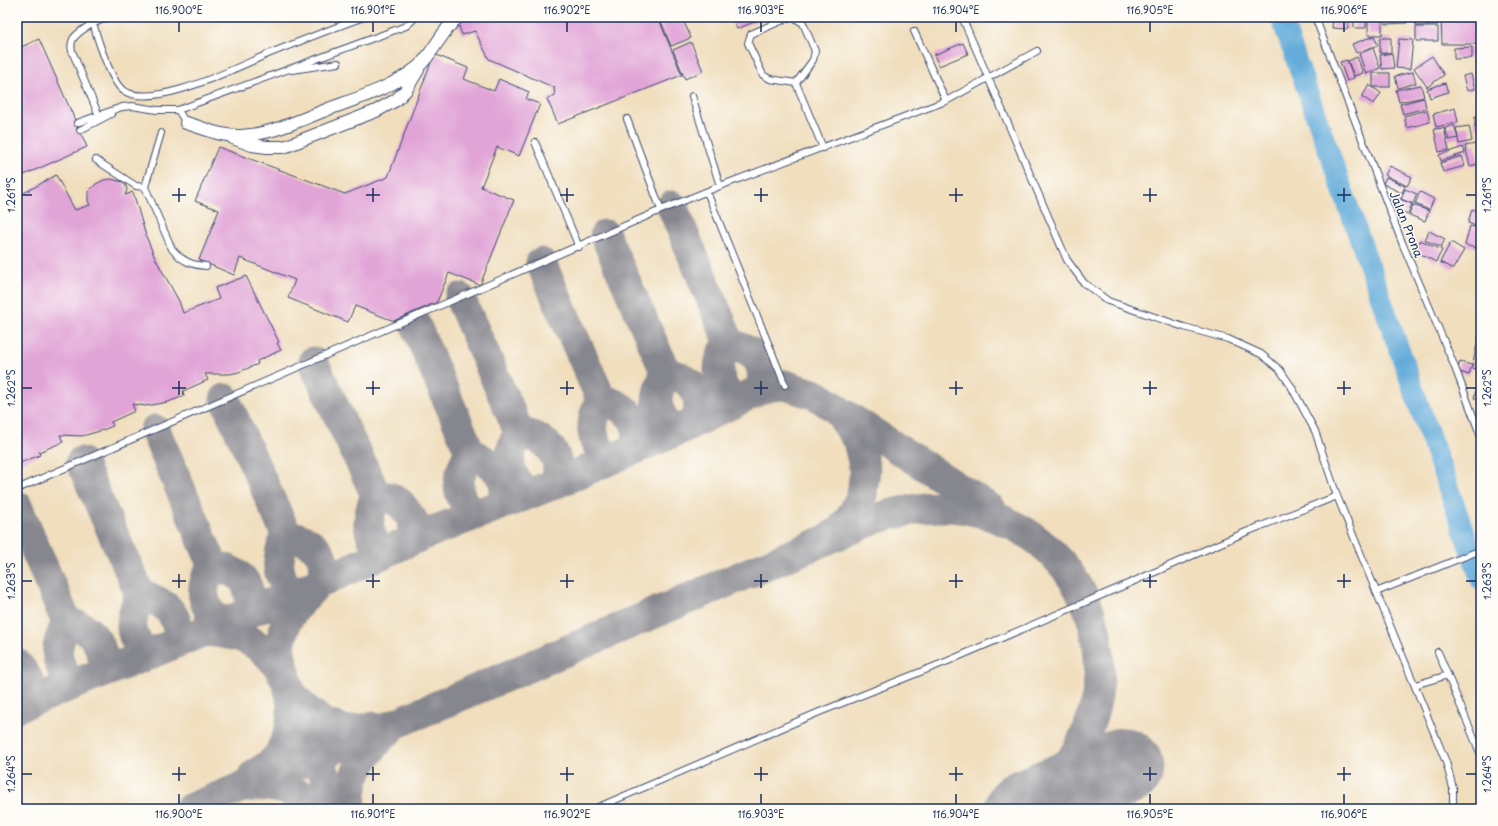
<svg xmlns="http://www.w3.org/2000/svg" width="1498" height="826" viewBox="0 0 1498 826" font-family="'Playpen Sans',sans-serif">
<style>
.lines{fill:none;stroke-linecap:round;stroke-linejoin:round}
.river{stroke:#63acda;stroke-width:21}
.taxiway{stroke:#86868e;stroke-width:31}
.runway{stroke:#86868e;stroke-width:79}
.building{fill:#e1a4d7}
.service-casing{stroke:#3b496c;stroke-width:8}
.minor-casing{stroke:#3b496c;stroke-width:14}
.service{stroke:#fff;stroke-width:6}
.minor{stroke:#fff;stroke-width:12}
.ticks{fill:none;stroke:#1b2f5e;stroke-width:1.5}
.labels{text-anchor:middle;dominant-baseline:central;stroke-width:3;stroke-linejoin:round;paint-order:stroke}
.street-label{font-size:12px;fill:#1b2f5e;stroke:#fdfcf7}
.neatline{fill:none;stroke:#1b2f5e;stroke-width:1.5}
.ticks-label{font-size:10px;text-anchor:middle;fill:#1b2f5e}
</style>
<rect width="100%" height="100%" fill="#fdfcf7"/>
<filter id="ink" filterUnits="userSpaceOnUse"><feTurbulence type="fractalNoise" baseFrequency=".025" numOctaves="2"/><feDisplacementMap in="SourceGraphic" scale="8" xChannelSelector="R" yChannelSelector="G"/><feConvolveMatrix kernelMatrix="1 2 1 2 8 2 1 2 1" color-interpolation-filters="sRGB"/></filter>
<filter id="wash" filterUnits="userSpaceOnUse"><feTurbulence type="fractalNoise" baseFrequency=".012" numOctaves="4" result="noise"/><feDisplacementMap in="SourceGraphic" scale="16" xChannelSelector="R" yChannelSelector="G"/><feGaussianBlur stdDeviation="0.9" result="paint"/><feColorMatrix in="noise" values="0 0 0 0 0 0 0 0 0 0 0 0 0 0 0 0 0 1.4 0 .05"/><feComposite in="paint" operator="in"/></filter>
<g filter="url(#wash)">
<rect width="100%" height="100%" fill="#f0debd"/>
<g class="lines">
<!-- river -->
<path class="river" d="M1281 17 1481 580"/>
<!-- taxiway -->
<path class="taxiway" d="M672 206 730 344
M605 235 666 373C652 399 654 411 675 432
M541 263 601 399
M460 298 519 432C505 459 506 472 527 494
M413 319 470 452 492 465 500 474 504 482 505 491 503 500
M730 344C727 348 722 353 721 357 715 376 723 389 734 403
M730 344C755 351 767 362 761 389
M313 362 376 495C366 519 365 533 383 554
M666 373C695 379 702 393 697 421
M225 399 286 534C276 560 275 572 291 595
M601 399C625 406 644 421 636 448
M601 399C589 423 588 443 611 459
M844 414 991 509
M155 430 213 565
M519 432C534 435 551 443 556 459 559 466 558 475 558 482
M470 452C456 477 453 493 474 515
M81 462 140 594C130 619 126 634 147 655
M376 495 389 497 400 503 412 519 413 539
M17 506 67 623C53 649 54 662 73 685
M286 534C301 538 319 544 323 561 325 567 324 575 324 581
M213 565C244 574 249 579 251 611
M213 565C198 589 201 604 220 624
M315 586 295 608 286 622 281 642 280 654 290 692 304 708 323 723 347 731 375 727
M140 594C165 602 180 613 178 642
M67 623C72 624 78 625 82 627 99 636 103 654 106 671
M204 631C219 633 235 633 248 640 286 660 303 705 284 744 282 748 280 754 277 757 271 765 261 770 253 776
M17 664C29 678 31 683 32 701
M17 707 147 655 324 581 423 535 552 485 681 429 761 389 772 386 785 385 816 395 837 409 858 441 865 470 862 494 854 512 840 531 832 536
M309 737 338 809
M247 787C274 783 304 792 325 809
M189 809 397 723 875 519C900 511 923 506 949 507 971 508 993 515 1013 525 1114 577 1129 716 1044 790 1035 798 1023 803 1013 809
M350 809C351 799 351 787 354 778 362 758 377 741 392 727"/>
<!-- runway -->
<path class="runway" d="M1024 809 1124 767"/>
</g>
<g id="blocks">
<!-- building -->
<path class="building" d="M464 17H658L682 75 558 124 547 99 555 95 554 89 555 88 489 59 475 31 462 35 457 20Z
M659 17H682L691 38 671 46Z
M732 17H766L737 29Z
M1333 17H1348V29L1332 28Z
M1354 17H1366V28H1354Z
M1368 17H1382V35H1368Z
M1385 17H1407V23L1385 24Z
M1415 17H1438V25L1416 26Z
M1441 17H1479V44H1442Z
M1416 27H1438V41H1416Z
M1374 36 1378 45 1356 53 1352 44Z
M1380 38H1391V53H1380Z
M39 39 87 147 17 178V49Z
M1399 39 1413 40 1410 69 1396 68Z
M691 42 703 71 685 79 673 50Z
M963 43 968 54 939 66 934 55Z
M1472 47V58L1454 59V48Z
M1373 48 1380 68 1366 74 1359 54Z
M1392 53 1394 68 1382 69 1380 55Z
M434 54 468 68 464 79 494 91 499 79 529 92 526 99 540 104 519 156 497 147 481 187 514 200 480 285 449 273 437 302 394 321 355 306 348 322 288 298 295 280 240 258 234 275 199 260 219 210 195 201 218 147 345 194 388 177Z
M1432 56 1444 75 1427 87 1414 68Z
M1357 57 1363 73 1354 76 1348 61Z
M1347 60 1354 78 1347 81 1340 62Z
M1413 72 1416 83 1398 88 1395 76Z
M1373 73H1390V87H1373Z
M1471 74 1475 89 1467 91 1463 76Z
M1445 83 1448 92 1430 98 1427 89Z
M1369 85 1381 93 1374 104 1362 97Z
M1421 85 1424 97 1399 102 1396 90Z
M1424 98 1426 108 1403 114 1400 104Z
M1455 108 1458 122 1436 127 1433 114Z
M1427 110 1430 122 1407 128 1404 116Z
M1475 117H1481V128H1475Z
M1454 125 1458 138 1449 140 1445 128Z
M1469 126 1472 141 1459 144 1456 128Z
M1444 128 1449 150 1439 152 1434 129Z
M1475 144 1479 164 1470 166 1465 146Z
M1463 147 1465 153 1441 161 1439 155Z
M1462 156 1465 166 1443 172 1440 163Z
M1390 166 1412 177 1407 186 1385 175Z
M56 175 75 210 90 205 88 201V192L96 184 104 180 111 179 123 182 126 186 127 190 125 195 133 192 146 236 155 258 179 301 183 313 219 299 215 288 246 276 279 342 277 343 281 350 257 361 258 364 239 372 230 374H205L208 380 183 391 184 396 168 402 146 406 132 404 135 411 111 422 113 426 100 431 82 436 60 435 63 442 39 452 40 455 17 464V197Z
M1386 177 1405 186 1402 193 1383 184Z
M1405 189 1417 194 1413 204 1401 199Z
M1420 192 1434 199 1429 210 1415 204Z
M1395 197 1412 204 1408 214 1391 207Z
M1413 205 1429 211 1425 221 1409 215Z
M1472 209 1481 212V228L1468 223Z
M1470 226 1481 229 1480 249 1465 245Z
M1429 231 1445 239 1441 247 1425 240Z
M1420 240 1442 250 1436 262 1415 251Z
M1451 242 1464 250 1453 269 1440 262Z
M1480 330H1481V370L1472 368Z
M1460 362 1472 365 1469 375 1457 371Z
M1477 386 1481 387V399L1474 398Z"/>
</g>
</g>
<g filter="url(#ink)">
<use href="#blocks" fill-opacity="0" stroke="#3b496c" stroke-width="1"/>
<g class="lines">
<!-- service casing -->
<g class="service-casing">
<path id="service" d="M92 17C95 33 111 83 124 91 157 110 240 65 273 52 303 40 333 28 364 17
M790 17 751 34 748 43 763 75 770 79 796 83
M793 17 803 23 815 51 813 60 796 83 823 148
M962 17 1067 260 1084 283 1108 301 1184 327 1228 339 1261 354 1280 370 1291 386 1315 431 1337 496 1446 762 1453 788V809
M1315 17 1403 245 1454 365 1481 437
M914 31 946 101
M292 70 338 63
M692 96 720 186
M178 110 186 123
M99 116 72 51C71 47 71 43 73 39 80 29 98 21 108 17
M627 119 661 210
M77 123 122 107 132 106 157 110H178L406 26 416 17
M80 130 111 114
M161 133 145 187 172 249C182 261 191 265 206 266
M535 142 579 247
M96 160 136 186 145 187
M707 192 785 385
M17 489 661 210 720 186 946 101 1037 51
M1376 592 1481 550
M1438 652 1481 755
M1415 685 1448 675
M594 809 817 713 948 661 1123 586 1246 532 1337 496"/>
</g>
<!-- minor casing -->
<g class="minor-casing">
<path id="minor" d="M186 123C204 128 222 137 241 136 272 134 303 119 331 108 361 97 393 87 418 67 433 54 442 30 458 17
M233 138 252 145 267 147H284L376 111 396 100 406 90 418 70"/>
</g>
<!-- service -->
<use href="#service" class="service"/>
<!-- minor -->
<use href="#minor" class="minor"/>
</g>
</g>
<!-- ticks -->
<path class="ticks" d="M179 22V32M373 22V32M567 22V32M761 22V32M956 22V32M1150 22V32M1344 22V32M179 188V202M373 188V202M567 188V202M761 188V202M956 188V202M1150 188V202M1344 188V202M22 195H32M172 195H186M366 195H380M560 195H574M754 195H768M949 195H963M1143 195H1157M1337 195H1351M1466 195H1476M179 381V395M373 381V395M567 381V395M761 381V395M956 381V395M1150 381V395M1344 381V395M22 388H32M172 388H186M366 388H380M560 388H574M754 388H768M949 388H963M1143 388H1157M1337 388H1351M1466 388H1476M179 574V588M373 574V588M567 574V588M761 574V588M956 574V588M1150 574V588M1344 574V588M22 581H32M172 581H186M366 581H380M560 581H574M754 581H768M949 581H963M1143 581H1157M1337 581H1351M1466 581H1476M179 767V781M373 767V781M567 767V781M761 767V781M956 767V781M1150 767V781M1344 767V781M22 774H32M172 774H186M366 774H380M560 774H574M754 774H768M949 774H963M1143 774H1157M1337 774H1351M1466 774H1476M179 794V804M373 794V804M567 794V804M761 794V804M956 794V804M1150 794V804M1344 794V804"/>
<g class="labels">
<!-- street labels -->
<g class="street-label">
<text transform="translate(1407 224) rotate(68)">Jalan Prona</text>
</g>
</g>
<!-- margin -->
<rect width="1498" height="826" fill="none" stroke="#fdfcf7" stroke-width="44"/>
<rect x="22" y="22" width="1454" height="782" class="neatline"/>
<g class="ticks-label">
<text x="179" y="14">116.900°E</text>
<text x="373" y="14">116.901°E</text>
<text x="567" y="14">116.902°E</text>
<text x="761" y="14">116.903°E</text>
<text x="956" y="14">116.904°E</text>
<text x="1150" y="14">116.905°E</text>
<text x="1344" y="14">116.906°E</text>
<text transform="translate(11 195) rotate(-90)" y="4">1.261°S</text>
<text transform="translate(1487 195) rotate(-90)" y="4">1.261°S</text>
<text transform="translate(11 388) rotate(-90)" y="4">1.262°S</text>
<text transform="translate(1487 388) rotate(-90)" y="4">1.262°S</text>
<text transform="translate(11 581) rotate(-90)" y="4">1.263°S</text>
<text transform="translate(1487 581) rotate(-90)" y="4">1.263°S</text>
<text transform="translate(11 774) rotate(-90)" y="4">1.264°S</text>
<text transform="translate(1487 774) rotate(-90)" y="4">1.264°S</text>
<text x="179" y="818">116.900°E</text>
<text x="373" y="818">116.901°E</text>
<text x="567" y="818">116.902°E</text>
<text x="761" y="818">116.903°E</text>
<text x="956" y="818">116.904°E</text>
<text x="1150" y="818">116.905°E</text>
<text x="1344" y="818">116.906°E</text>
</g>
</svg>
